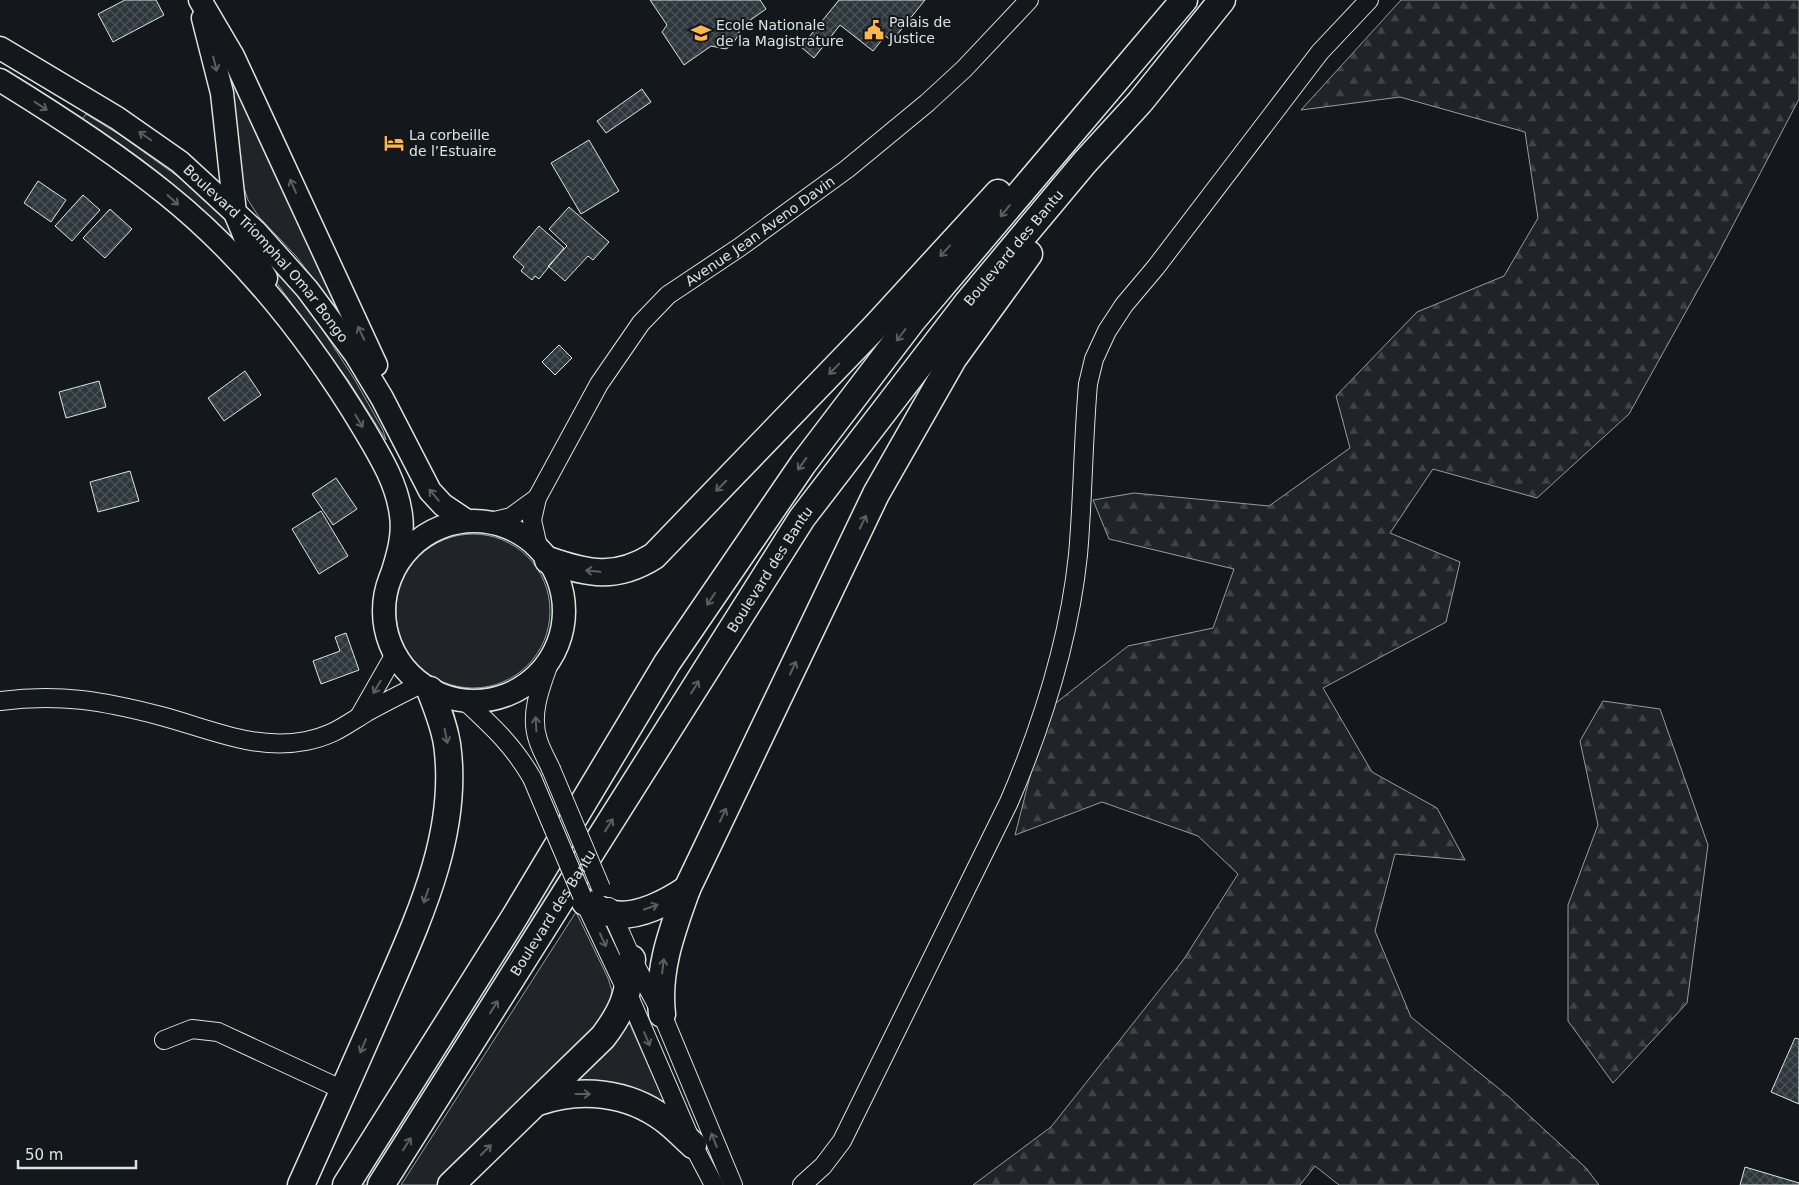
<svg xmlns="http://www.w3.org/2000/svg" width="1799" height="1185" font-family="'DejaVu Sans',sans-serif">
	<defs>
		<pattern id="forest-firs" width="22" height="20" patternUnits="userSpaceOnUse" patternTransform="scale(1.25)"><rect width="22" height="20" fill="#202428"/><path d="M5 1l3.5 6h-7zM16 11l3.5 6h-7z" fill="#404447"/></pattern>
		<pattern id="building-cross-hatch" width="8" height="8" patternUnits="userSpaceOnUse" patternTransform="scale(1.25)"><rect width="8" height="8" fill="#2c363c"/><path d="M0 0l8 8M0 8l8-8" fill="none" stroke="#4a5358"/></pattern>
	</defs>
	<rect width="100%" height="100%" fill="#14181c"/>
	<path fill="#202428" stroke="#939e99" d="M222,58L341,309L337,310L296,256L259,217L248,200L243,185L234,102Z
		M86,114L120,135L187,183L226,218L237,245C192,197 139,154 82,119Z
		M269,261L306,305L326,335L355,380L383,430L386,440L348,380L268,271Z
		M396 611a77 77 0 1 1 154 0a77 77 0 1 1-154 0Z
		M562,858L568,873L370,1185H355Z
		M576,912L608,978L612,991L607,1016L437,1185H401Z
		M627,1018L669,1112L562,1088Z"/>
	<path fill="url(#forest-firs)" stroke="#939e99" d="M1401,0H1799V99L1718,254L1629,414L1537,498L1433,469L1390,533L1460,562L1446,622L1323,688L1372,772L1437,808L1465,860L1395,854L1375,931L1411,1017L1508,1096L1586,1168L1599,1185H1339L1315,1166L1300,1185H973L1051,1127L1184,959L1238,874L1198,836L1102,802L1015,835L1047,710L1128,646L1213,628L1234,569L1109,539L1093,500L1134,493L1269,506L1350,448L1336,396L1417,312L1504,276L1538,218L1525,132L1400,97L1301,110Z
		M1603,701L1660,709L1708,845L1687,1003L1613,1083L1568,1021V905L1598,825L1580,741Z"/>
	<path fill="url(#building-cross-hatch)" stroke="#d8e6dc" d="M125,0H156L164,15L113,42L98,14Z
		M650,0H760L766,9L739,28V34L732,45L726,49L711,46L684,65L662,32L667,25Z
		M839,0H925L892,41L885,36L873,51L840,25L814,58L801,47Z
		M642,89L651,102L606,133L597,121Z
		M589,140L619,191L581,214L551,163Z
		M38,181L66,200L51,222L24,203Z
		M83,195L100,210L72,241L55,226Z
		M569,207L609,242L593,260L588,256L565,281L548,266L567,246L549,229Z
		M110,209L132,229L105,258L83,238Z
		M539,226L564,248L539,279L535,276L532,280L521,271L524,267L513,257Z
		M559,345L572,358L555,375L542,362Z
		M245,371L261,395L224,421L208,398Z
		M99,381L106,407L66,418L59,392Z
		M130,471L139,501L98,512L90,482Z
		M336,478L357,509L333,525L312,494Z
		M321,511L348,556L319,574L292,529Z
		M346,633L359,670L321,684L313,661L340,651L335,637Z
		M1795,1038L1799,1039V1104L1771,1092Z
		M1745,1167L1799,1183V1185H1740Z"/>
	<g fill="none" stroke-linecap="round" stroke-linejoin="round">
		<defs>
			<g id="minor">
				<path d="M490,522L511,517L537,498"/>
				<path id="s1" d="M538,547L532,520L537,498L599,384L641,323L668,295L740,247L847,169L927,103L964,69L1029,0"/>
				<path d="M464,700C492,726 513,745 532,778"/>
				<path d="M0,701C59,693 104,701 161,716C210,729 255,751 306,741C334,735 344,726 367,712C385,702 403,693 421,684"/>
				<path d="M359,717L395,654"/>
				<path d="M551,769C547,760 541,750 538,740C528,711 544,679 553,652"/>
				<path d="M584,901L628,994L693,1145L714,1185"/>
				<path d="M609,907L632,959L662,1014L733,1185"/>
				<path d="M164,1040L192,1029L218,1032L343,1090"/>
				<path d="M802,1185L823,1166L842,1141L1009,802C1043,723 1069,641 1078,555C1083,498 1083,441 1088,384L1094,359L1107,331L1124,305L1156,267L1320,52L1369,0"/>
			</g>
			<g id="major">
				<path d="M200,0L233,56L376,365"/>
				<path d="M203,18L222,93L235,213L253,256L266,278"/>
				<path id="s2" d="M0,48L117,118L180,162L256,232L307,289L356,355L382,398L430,491L443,505L467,521"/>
				<path d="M0,80C57,115 113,151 165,193C245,257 311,341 364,429C380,456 397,483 401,515C404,535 398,555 392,574"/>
				<circle cx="474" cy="611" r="90"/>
			</g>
			<g id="highway">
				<path d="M548,560C588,574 616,580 654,556L875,327L998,193"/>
				<path d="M585,902C594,906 604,913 614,914C638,918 668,902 687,889"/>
				<path d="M662,1014C657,970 672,931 687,889L876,494L953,359L1029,254"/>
				<path d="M538,1102C580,1087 628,1092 664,1119C674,1126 683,1136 693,1145"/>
				<path d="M301,1185C328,1125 355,1065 381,1005C416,924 460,835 447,744C444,725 437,708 430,690"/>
				<path d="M346,1185L514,918L667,663L803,464L912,321L1184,0"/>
				<path id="s3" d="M381,1185L802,518L968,302L1085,162L1140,102L1222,0"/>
				<path d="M451,1185L603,1037C625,1008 628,994 632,959"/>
			</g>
		</defs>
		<use href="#minor" stroke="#d8e6dc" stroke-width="20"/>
		<use href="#major" stroke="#d8e6dc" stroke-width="25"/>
		<use href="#highway" stroke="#d8e6dc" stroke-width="29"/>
		<use href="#minor" stroke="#14181c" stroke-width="18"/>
		<use href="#major" stroke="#14181c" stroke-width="22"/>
		<use href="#highway" stroke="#14181c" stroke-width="26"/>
		<defs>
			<path id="minor-bridge" d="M551,769L601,888
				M532,778L582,896"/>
		</defs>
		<use href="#minor-bridge" stroke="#d8e6dc" stroke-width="20" stroke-linecap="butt"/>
		<use href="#minor-bridge" stroke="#14181c" stroke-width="18"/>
	</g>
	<defs><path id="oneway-shaft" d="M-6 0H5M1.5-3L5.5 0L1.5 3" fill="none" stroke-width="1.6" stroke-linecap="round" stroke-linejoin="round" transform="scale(1.25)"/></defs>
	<g stroke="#59605f">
		<use href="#oneway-shaft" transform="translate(215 64) rotate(76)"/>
		<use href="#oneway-shaft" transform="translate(41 106) rotate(33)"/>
		<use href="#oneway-shaft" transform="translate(145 136) rotate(-145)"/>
		<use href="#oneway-shaft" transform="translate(293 186) rotate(-114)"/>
		<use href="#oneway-shaft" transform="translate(173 200) rotate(42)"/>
		<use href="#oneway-shaft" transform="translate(1005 211) rotate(130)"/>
		<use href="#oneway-shaft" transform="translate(945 251) rotate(132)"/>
		<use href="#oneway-shaft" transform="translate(361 333) rotate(-115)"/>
		<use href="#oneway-shaft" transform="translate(901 335) rotate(127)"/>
		<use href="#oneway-shaft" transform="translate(834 369) rotate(134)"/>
		<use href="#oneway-shaft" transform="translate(359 421) rotate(59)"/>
		<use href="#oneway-shaft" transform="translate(802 464) rotate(126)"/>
		<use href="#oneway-shaft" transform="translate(721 486) rotate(135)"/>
		<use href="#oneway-shaft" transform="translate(434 495) rotate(-130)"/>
		<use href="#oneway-shaft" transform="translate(863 522) rotate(-64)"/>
		<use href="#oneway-shaft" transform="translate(593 571) rotate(-175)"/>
		<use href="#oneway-shaft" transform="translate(711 599) rotate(124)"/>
		<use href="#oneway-shaft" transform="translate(793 668) rotate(-65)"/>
		<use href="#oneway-shaft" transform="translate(377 687) rotate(121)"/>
		<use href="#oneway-shaft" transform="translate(695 687) rotate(-58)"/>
		<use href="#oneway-shaft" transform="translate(536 724) rotate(-93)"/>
		<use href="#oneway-shaft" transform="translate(446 736) rotate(79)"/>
		<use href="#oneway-shaft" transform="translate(723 815) rotate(-65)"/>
		<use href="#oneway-shaft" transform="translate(609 825) rotate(-58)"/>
		<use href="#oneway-shaft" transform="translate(426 896) rotate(109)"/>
		<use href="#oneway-shaft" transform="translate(651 907) rotate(-19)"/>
		<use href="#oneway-shaft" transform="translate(603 940) rotate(65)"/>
		<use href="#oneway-shaft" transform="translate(663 966) rotate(-83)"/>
		<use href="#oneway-shaft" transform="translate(494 1007) rotate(-58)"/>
		<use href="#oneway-shaft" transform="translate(647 1039) rotate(67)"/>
		<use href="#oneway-shaft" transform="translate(363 1046) rotate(113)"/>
		<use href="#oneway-shaft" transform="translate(583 1094)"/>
		<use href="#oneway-shaft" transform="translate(714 1140) rotate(-112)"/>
		<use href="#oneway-shaft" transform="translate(407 1144) rotate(-57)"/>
		<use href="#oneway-shaft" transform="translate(486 1150) rotate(-45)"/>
	</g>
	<defs>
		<symbol id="civic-bare" viewBox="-9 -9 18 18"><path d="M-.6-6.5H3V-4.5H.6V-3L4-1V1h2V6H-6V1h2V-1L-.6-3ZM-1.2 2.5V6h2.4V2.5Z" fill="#ffb74d" stroke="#14181c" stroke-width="2.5" paint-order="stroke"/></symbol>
		<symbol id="university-bare" viewBox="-9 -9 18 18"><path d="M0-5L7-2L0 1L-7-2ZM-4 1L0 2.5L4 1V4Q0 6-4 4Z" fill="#ffb74d" stroke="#14181c" stroke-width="2.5" paint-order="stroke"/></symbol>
		<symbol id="hotel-bare" viewBox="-9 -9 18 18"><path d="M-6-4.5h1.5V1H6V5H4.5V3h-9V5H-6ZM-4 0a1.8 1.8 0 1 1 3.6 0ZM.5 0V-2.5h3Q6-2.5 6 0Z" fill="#ffb74d" stroke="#14181c" stroke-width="2.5" paint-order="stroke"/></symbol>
	</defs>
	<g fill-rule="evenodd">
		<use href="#civic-bare" x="860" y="16" width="28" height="28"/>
		<use href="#university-bare" x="687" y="19" width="28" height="28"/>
		<use href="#hotel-bare" x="380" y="129" width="28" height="28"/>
	</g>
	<g text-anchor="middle" stroke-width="4" stroke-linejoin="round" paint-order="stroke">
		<g font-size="14" fill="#d8e6dc" stroke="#14181c" text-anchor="start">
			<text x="889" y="27">Palais de<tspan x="889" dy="16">Justice</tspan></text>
			<text x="716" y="30">Ecole Nationale<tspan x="716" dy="16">de la Magistrature</tspan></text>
			<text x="409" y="140">La corbeille<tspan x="409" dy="16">de l’Estuaire</tspan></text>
		</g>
		<g font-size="14" fill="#d8e6dc" stroke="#14181c">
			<text dy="5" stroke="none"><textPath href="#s1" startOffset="405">Avenue Jean Aveno Davin</textPath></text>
			<text dy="5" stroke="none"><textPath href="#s3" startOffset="1132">Boulevard des Bantu</textPath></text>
			<text dy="5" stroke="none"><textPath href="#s2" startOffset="339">Boulevard Triomphal Omar Bongo</textPath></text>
			<text dy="5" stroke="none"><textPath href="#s3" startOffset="728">Boulevard des Bantu</textPath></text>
			<text dy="5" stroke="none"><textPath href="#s3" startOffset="322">Boulevard des Bantu</textPath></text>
		</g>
	</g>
	<path d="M18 1160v8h118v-8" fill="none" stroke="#d8e6dc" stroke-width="2.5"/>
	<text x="25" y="1160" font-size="15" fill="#d8e6dc" stroke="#14181c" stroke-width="4" paint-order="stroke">50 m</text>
</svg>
